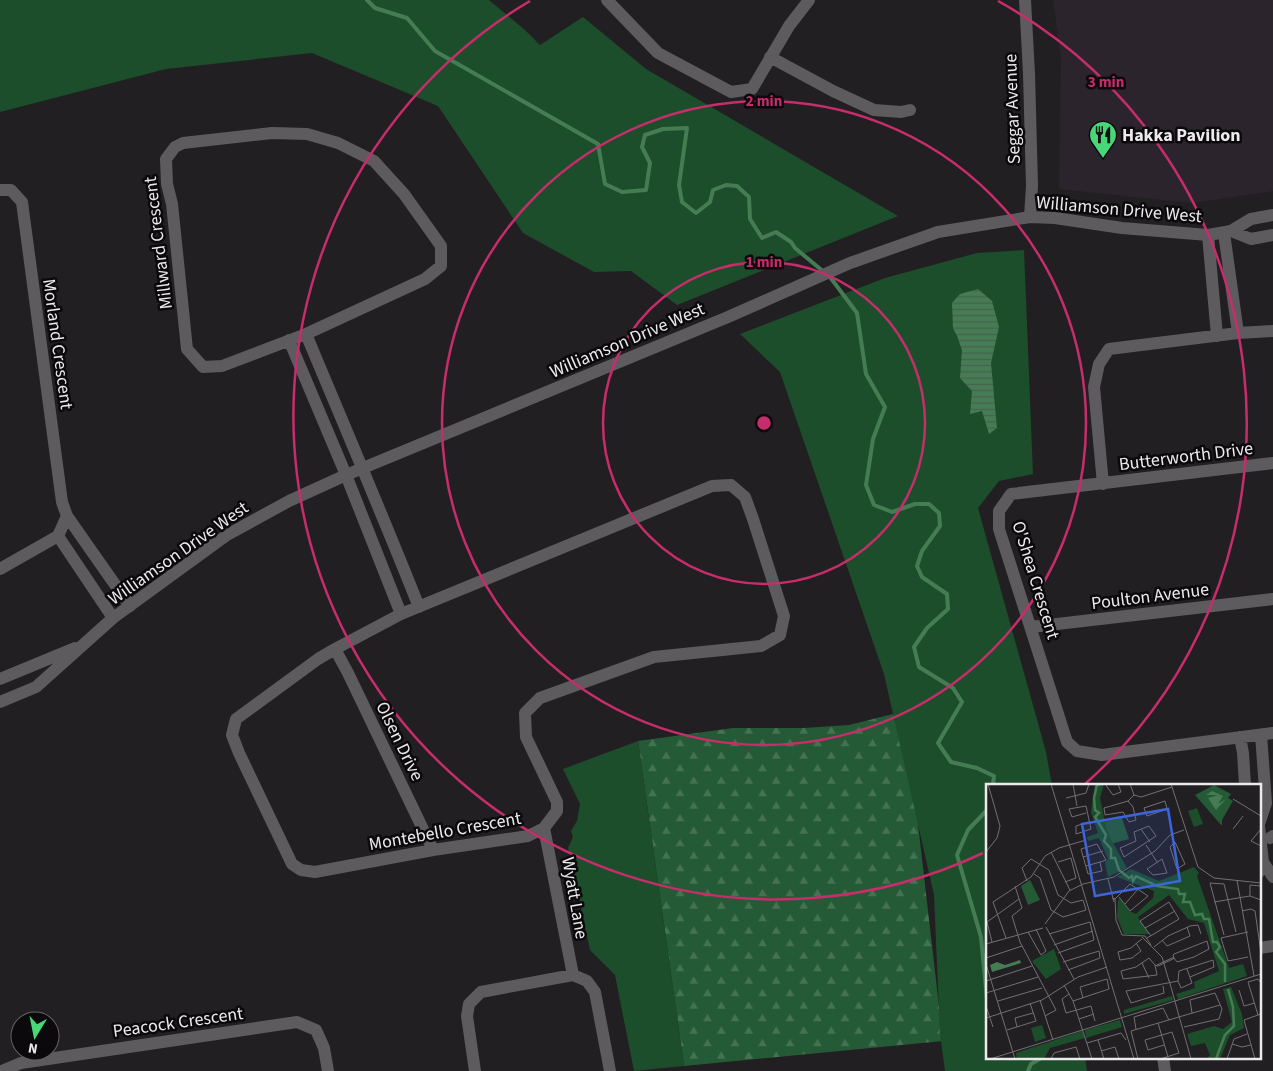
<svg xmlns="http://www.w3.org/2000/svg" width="1273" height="1071" font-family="'Source Sans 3',sans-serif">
	<defs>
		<pattern id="forest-firs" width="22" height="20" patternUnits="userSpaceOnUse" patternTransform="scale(1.25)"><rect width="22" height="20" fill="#245a35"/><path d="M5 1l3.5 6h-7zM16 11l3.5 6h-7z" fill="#447252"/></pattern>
		<pattern id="water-rules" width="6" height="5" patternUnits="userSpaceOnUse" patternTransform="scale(1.25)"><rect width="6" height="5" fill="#467c54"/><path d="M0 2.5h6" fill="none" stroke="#46614e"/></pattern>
	</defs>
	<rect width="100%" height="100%" fill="#221f22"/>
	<path fill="#2c242c" d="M1053,0H1273V191L1192,203L1059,189L1061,57Z"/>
	<path fill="url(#forest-firs)" d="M905,711L943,1041L684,1066L638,741L733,728H804L849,725Z"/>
	<path fill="#1c4e2c" d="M0,0H489L525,30L540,45L583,17L646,69L898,216L677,305L631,271L594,272L523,233L438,106L312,53L166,69L0,112Z
		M1024,250L1033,474L999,481L978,508L1046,752L1052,785H987V1057H1085L1087,1071H945L940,1034L934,895L884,674L780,372L740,334L885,278L977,253Z
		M638,741L684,1066L634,1071L615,975L590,950L568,848L573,837L571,831L577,821L580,804L563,769Z"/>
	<path fill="url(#water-rules)" d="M978,289L992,301L999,327L991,363L997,428L989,434L982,411L970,414L972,391L960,378L962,350L957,336L953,328L952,303L960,294Z"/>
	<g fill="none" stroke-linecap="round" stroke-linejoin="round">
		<path stroke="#467c54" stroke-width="4" d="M367,0L375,8L407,18L435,51L598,144L605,184L622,192L646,190L650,163L642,147L645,135L663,129L687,128L679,185L682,202L696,213L710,202L713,190L726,185L737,186L749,197L750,219L762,238L776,232L791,242L795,248L830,277L857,313L866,374L885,407L873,439L866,485L874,505L892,512L915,504H929L939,513L940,526L922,551L917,566L922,577L947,594L948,609L927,628L914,647L919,667L953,688L962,702L938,743L951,762L977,768L994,776L993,785
			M987,810L968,830L957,855L981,937L987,999
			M1028,1071L1031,1064L1043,1057"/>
		<path stroke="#5d5b5d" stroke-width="12" d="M607,0L658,53L731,92L752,89L789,26L809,0
			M1025,0L1029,73L1032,186L1030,217
			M770,57L833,91L874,110L901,112L910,110
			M272,133L307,134L338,143L374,161L404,194L441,246V266L425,279L306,334L222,366L203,367L187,349L172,204L167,184L166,159L175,147L183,143Z
			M0,190H11L22,202L62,502L67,516L58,536L0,569
			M1224,233L1238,333
			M1208,235L1217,336
			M306,334C344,425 383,516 419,607
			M289,340L346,475L401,614
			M1273,463L1011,494L999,511V529L1067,742L1077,751L1102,755L1273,733
			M1103,484L1094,387L1099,364L1109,349L1238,333L1273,331
			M731,485L745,497L753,519L784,616L780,635L761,646L654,657L540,698L525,713L526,737L557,802V811L544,828L528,836L433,850L315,872L301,870L292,864L239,753L232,735L236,719L318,659L335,649L401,614L712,486Z
			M67,516L130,606
			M58,536L113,618
			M1031,627L1273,599
			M335,649L348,673L433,850
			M1240,737L1243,753L1245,785
			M1259,824L1266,803L1261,735
			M1259,826L1263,862L1259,872
			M544,828L573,975
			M1270,838L1273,836
			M1263,862L1273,877
			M1259,948L1273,946
			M1163,1057L1165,1071
			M2,1071L21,1063L297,1022L316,1030L324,1048L328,1071
			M475,1071L467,1016L469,1004L481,992L573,975L587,981L595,992L610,1071"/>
		<path stroke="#5d5b5d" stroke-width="12" d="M1231,231L1251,239L1273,235
			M0,679L75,648
			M0,702L36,687L113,618L227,535L289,501L346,475L728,317L850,263L938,232L1030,217L1055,218L1122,228L1208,235L1231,231L1251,219L1273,215"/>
	</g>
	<g fill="none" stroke="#c62d6a" stroke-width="2.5">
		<circle cx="764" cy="423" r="161"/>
		<circle cx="764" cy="423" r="322"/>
		<path d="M983 853A483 483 0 0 1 530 1M998 1A483 483 0 0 1 1084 785"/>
	</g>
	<defs>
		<symbol id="restaurant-pin" viewBox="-11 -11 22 30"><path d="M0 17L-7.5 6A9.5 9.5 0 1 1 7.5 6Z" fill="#47d779" stroke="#0b090b"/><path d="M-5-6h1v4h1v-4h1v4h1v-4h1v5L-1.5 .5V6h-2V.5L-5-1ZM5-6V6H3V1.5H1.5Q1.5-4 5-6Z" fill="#111"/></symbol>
	</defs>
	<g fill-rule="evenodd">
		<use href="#restaurant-pin" x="1087" y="119" width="32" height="43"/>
	</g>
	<g text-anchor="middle" stroke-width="5" stroke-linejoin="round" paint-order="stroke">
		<g font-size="18" fill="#eceaec" stroke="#0b090b">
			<text transform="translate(1012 109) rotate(-92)" y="6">Seggar Avenue</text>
			<text transform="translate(1119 209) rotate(5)" y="6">Williamson Drive West</text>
			<text transform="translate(158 243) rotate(-97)" y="6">Millward Crescent</text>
			<text transform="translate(627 340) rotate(-23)" y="6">Williamson Drive West</text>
			<text transform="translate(58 344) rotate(82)" y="6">Morland Crescent</text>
			<text transform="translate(1186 456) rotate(-7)" y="6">Butterworth Drive</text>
			<text transform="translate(178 553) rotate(-35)" y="6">Williamson Drive West</text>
			<text transform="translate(1036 580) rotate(73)" y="6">O'Shea Crescent</text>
			<text transform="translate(1150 596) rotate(-7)" y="6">Poulton Avenue</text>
			<text transform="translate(400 741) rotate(64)" y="6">Olsen Drive</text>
			<text transform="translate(445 831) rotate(-10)" y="6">Montebello Crescent</text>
			<text transform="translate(575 898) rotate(80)" y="6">Wyatt Lane</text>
			<text transform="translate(178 1022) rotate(-8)" y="6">Peacock Crescent</text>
		</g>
		<g font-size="18" font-weight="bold" fill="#eceaec" stroke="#0b090b" text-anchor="start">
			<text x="1122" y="141">Hakka Pavilion</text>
		</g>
	</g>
	<g transform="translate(986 784)">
		<rect width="275" height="275" fill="#221f22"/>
		<path d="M228,1L245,10L242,14L247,17L236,36V42L209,11ZM136,34L143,55L125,60L118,38ZM44,96L54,116L42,121L35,102Z" fill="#245a35"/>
		<path d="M109,0H118L114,14L121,48L141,84L122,93L119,78L122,75L113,54L102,57L101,53L112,49L105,28ZM211,24L217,40L208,43L202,27ZM208,83L213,89L211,92L243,184L257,180L261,192L192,215L190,210L209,204L208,198L233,187L218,139L202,135L183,111L152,133L163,150H138L131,133L132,116L134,115L143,127L150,130L167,114L168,107L131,93L145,85L173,97ZM68,165L75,185L60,195L46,177ZM245,203L256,230L258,244L244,251L234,275H221L224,271L219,259L205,262L201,250L228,242L237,245L246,238L237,205ZM186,212L187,216L138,230V226ZM134,236L136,243L100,254L99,246ZM56,241L60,254L49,258L45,244ZM96,247L99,254L64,264L58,275H31L30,269Z" fill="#1c4e2c"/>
		<path d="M226,7L237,12L232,20L240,15L230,26L222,14L232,11H220ZM34,176L35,179L6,188L4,181L11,178L19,181Z" fill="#467c54"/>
		<path fill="none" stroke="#467c54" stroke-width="2.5" d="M115,0L111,1L108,14L109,26L113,29L109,33L120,51L118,57L125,65V74H129L133,86L143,94L146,92L147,97L150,92L171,102L192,105L193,110H199L197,118H204L209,131L216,130L218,135H223L227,158H231L234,163L230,168L239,180V198M230,275L239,251L248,242L247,223L242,205"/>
		<path fill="none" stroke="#737073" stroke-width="1" d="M65,0L148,275M87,0L91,22M119,0L127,11L135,8L132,0M144,0L148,11L155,13L186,3M185,0L212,83L228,94L275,99M80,14L100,9L103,0M247,15L275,32M142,17L147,23L150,36L143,38L137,28L119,31L118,24L142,17L148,11M179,17L181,25L161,32L158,24ZM100,29L86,33L83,25L100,22L105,45L90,50V42L103,38M163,42L170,52L138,73L134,64L150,57L148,48ZM155,45L164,58M247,45L257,32M275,45L265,57L275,62M189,58L199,80L191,85L184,63ZM160,61L171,78M0,68L11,54L14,42L2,0M65,68L84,106M97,73L117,67M176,75L181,89L167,91L161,85ZM72,78L85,74L90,94L79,98M100,82L114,78L120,76L111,60L95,65L102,90L116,87L114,78M122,95L128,118M251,96L268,192M41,97L36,84L45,75L63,86L72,111L85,119L97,116L100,126L77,133L65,126L54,94L48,90M97,100L128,93L169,67L184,51L198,46M29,102L36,124L26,132L34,158L70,226L59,232M264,112V101L275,102M126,114L129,115L130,136L136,151L159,152L165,161M129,115L144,100L162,112L144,127L133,113M228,118L264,112L275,116M139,120L153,104M256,127L265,125L269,127L275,169M59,140L83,107L97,100M60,143L88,195M159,144L189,127M42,148L55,171L60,167L50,145M262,148L235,154L242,177L262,173M63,150L104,138L108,156L72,169M238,151L224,99L238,100L250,148M156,153L176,173L183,197M20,154L7,118L45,93L59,72L73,64L100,56M161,154L193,135L183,118L154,137L165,152M176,156L181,162L204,152L201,143M6,158L1,138L33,115M150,159L155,167L146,174L134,176L132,168L145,164L152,158L156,155M0,160L57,144M68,161L107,147M168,163L182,152L204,142L212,141L215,150M0,174L36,162M163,174L169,181L171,191L137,195L135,187L150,183ZM77,178L113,167L114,174L82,186M156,179L163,194M0,180L29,275M169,181L172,182L187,175L188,174L187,171L188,170L221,157L223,165L208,173L191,178L188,174H186L171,181M183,196L205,275M0,197L46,182M192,197L193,187L227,176L228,183L204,193M192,197L195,204L206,199L201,185M78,201L87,217L106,275M177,202L178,209L145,219L140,207L192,197M253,206L258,222L269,219M0,209L52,193M83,210L76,215L80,229L105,222L109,237M54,216L67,256M12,217L56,204M87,217L123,205L121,195L94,203L97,214M0,222L7,243M206,229L204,216L229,209L236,225L233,235M272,231L262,198L272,195L275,199M0,234L56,216L92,193L121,183M93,235L108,230M172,239L182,273M31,243L29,234L47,229M198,243L233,235M150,245L148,233L177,224L183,236M21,246L50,237L44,219M112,256L118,275M101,259L135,249L140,256M246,260L256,263L265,261M115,267L129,263L133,275M4,275L275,190M65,275L68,269L90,263L94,275M152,275L145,247L234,221M174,275L193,269L186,248L159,256L162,266L178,261M241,275L248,255L261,250M269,275L258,236L275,230"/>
		<path fill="#3c65db" fill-opacity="0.15" stroke="#3c65db" stroke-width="2.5" d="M182,25L194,97L109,112L96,40Z"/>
		<rect width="275" height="275" fill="none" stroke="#eceaec" stroke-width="2.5"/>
	</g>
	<circle cx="764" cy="423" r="8" fill="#c62d6a" stroke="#0b090b" stroke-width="2.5"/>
	<g font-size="15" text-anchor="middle" font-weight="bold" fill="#c62d6a" stroke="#0b090b" stroke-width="5" stroke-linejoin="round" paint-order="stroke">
		<text x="1106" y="87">3 min</text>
		<text x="764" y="106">2 min</text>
		<text x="764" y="267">1 min</text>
	</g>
	<g transform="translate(35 1036) rotate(190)"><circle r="24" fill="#0b090b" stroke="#656365"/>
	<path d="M0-4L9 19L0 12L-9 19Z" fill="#47d779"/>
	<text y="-8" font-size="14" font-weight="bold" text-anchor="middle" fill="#eceaec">N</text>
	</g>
</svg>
